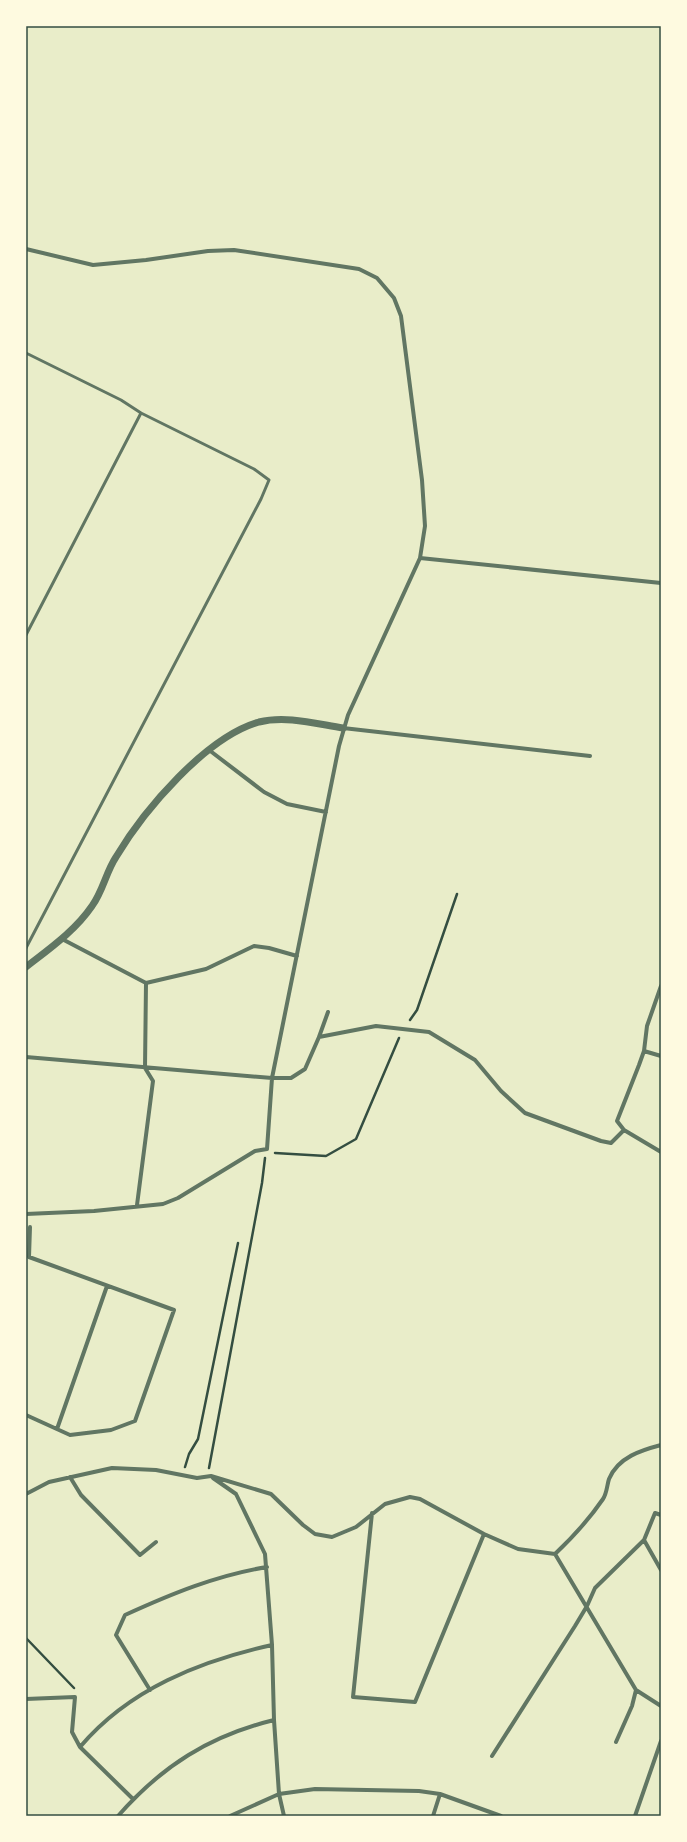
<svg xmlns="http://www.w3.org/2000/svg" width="687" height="1842" font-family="Roboto,sans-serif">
	<rect width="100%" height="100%" fill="#e9edc9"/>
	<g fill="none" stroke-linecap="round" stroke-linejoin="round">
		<path stroke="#344e41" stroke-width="2.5" d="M410,1020L417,1010L457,894
			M275,1153L326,1156L356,1139L399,1038
			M185,1467L189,1454L198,1439L238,1243
			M209,1468L262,1183L265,1158
			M26,1638L74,1688"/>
		<path stroke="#617663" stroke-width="3" d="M26,353L121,400L141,413L26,635
			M26,948L261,499L269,480L254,469L141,413"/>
		<path stroke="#617663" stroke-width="4" d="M26,249L93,265L146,260L208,251L234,250L359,269L377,278L394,298L401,316L422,480L425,526L420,558L348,715L339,746L272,1078L267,1149L255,1151L178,1198L163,1204L94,1211L26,1214
			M420,558L661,583
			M343,728L590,756
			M209,750L264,792L287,804L326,812
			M62,939L146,983L145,1068L153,1081L137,1205
			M146,983L206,969L254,946L269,948L297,956
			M661,986L647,1026L644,1051L639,1065L617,1121L624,1130L661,1152
			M319,1037L328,1012
			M644,1051L661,1056
			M26,1057L272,1078H291L305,1069L319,1037L376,1026L429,1032L475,1060L501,1091L525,1113L601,1141L611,1143L624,1130
			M26,1415L70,1435L111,1430L135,1421L174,1310L29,1257L30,1227
			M57,1429L107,1286
			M70,1477L81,1495L140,1555L156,1542
			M213,1478L236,1494L265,1554L272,1645L274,1720L279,1794L284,1816
			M26,1494L49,1482L112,1468L156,1470L197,1478L211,1476L271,1494L303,1525L315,1534L332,1537L356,1527L385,1504L410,1497L420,1499L484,1534L518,1549L555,1554C574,1536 588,1521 603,1499C607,1493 607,1485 609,1479C618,1457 642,1450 661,1445
			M372,1513L353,1697L415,1702L484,1534
			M644,1540L661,1570
			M555,1554L636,1690L661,1706
			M150,1690L116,1635L125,1615C171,1594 217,1575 267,1567
			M26,1699L75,1697L72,1732L80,1747
			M616,1742L632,1706L636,1690
			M492,1756L575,1626L587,1606L595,1588L644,1540L655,1513L661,1515
			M133,1799L80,1747C129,1689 200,1661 272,1645
			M118,1816C162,1766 209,1736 274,1720
			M230,1816L279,1794L315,1789L419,1791L440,1794L501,1816
			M433,1816L440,1794
			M635,1816L661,1741"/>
		<path stroke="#617663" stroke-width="7" d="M26,967C49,949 75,931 92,906C103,891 106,872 116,857C144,810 206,737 259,722C286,715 317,724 343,728"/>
	</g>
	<rect width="687" height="1842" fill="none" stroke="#fefae0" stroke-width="54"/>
	<rect x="27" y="27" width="633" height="1788" fill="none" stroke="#344e41" stroke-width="1.5"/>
</svg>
